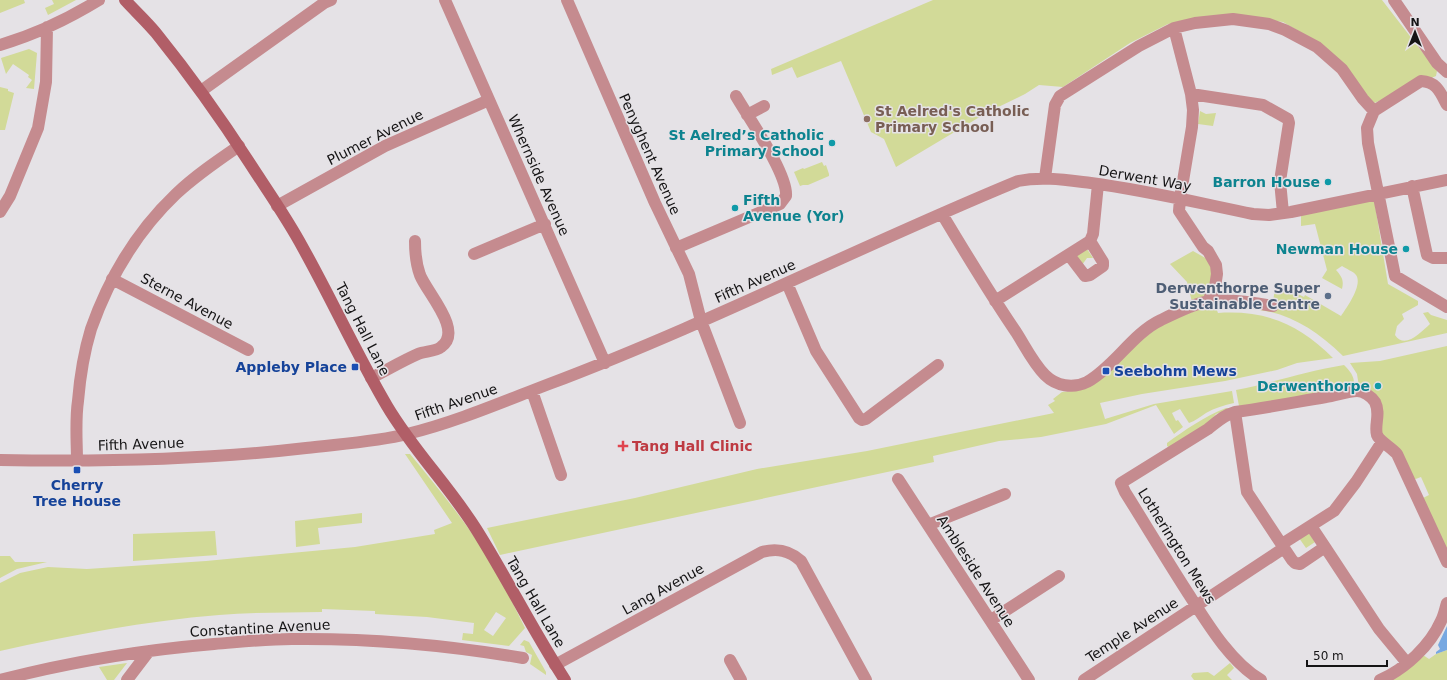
<svg xmlns="http://www.w3.org/2000/svg" width="1447" height="680" font-family="'DejaVu Sans',sans-serif">
	<rect width="100%" height="100%" fill="#e5e2e6"/>
	<path fill="#d2da98" fill-rule="evenodd" d="M0,0H24L25,3L0,13Z
		M52,0H76L48,15L45,8L54,4Z
		M933,0H1382L1437,71L1436,76L1372,104L1319,43L1283,22L1249,17L1209,16L1168,24L1130,43L1063,87L1039,85L1025,94L988,112L896,167L884,139L871,132L841,61L797,78L792,67L772,75L771,69Z
		M29,49L37,53L34,89L26,88L32,80L28,77L29,75L13,64L6,74L1,58Z
		M0,87L8,89V91L14,93L5,130H0Z
		M1200,111L1206,114L1216,113L1213,126L1198,124Z
		M822,162L824,166L826,165L829,174V176L808,185H803L800,186L794,172L803,168L804,169Z
		M1374,199L1388,284L1418,301V305L1402,314L1404,319L1397,326L1395,335C1405,350 1421,332 1430,324L1423,313L1428,312L1431,315L1447,320V333L1343,356C1307,321 1272,304 1220,309L1219,304L1276,309L1279,303L1273,301L1276,283L1304,297L1305,295L1341,316C1347,307 1363,285 1356,275C1353,271 1346,269 1342,266L1336,270C1342,277 1344,280 1342,289L1322,278L1327,270L1315,224L1301,226V215Z
		M1087,249L1093,258H1087L1082,265L1076,256Z
		M1193,251L1209,260L1214,273L1207,293L1201,298L1192,302L1187,282L1170,264Z
		M1215,305L1218,313C1266,310 1299,324 1333,358L1297,363L1277,370L1225,381L1142,394L1100,403L1105,419L1154,404L1232,391L1234,403C1224,405 1215,408 1206,413C1200,417 1195,421 1189,423L1180,409L1172,413L1176,421L1178,420L1183,427L1174,434L1156,405L1106,424L1041,437L999,441L933,456L934,462L500,555L487,528L635,498L757,469L867,451L1054,413L1048,405L1055,401L1053,399L1062,392L1073,391L1155,327L1189,313Z
		M1447,346V550L1421,499L1429,495L1421,477L1413,480L1388,440L1382,434V412L1359,387L1357,374L1350,363L1380,361Z
		M1344,365C1351,372 1355,377 1354,387L1333,394L1239,406L1236,390C1272,383 1307,371 1344,365Z
		M1226,408L1231,409L1216,414L1204,428L1170,448L1167,446V443C1185,430 1205,416 1226,408Z
		M405,454H410C441,492 473,530 497,573C507,591 516,610 525,628L509,646L462,640L463,633L473,634L474,623L427,617L375,614V611L322,609V612C287,613 253,612 219,615C145,621 72,635 0,651V583L20,573L48,567L87,569L206,561L355,547L435,534L434,530L452,523ZM496,612L506,618L493,636L484,630Z
		M362,513V523L318,528L320,544L296,547L295,521Z
		M215,531L217,555L133,561V534Z
		M1309,533L1315,542L1306,548L1299,538Z
		M0,556H10L15,562H47L17,569L0,578Z
		M524,640L529,642L546,672V675L530,664L532,655L526,652L524,646L520,645Z
		M1447,650V680H1391L1423,655L1429,659L1436,654Z
		M127,663L114,680H107L99,667Z
		M1230,663L1234,668L1227,675L1232,680H1194L1191,676L1193,673L1208,672L1214,676Z"/>
	<path fill="#77a8e1" d="M1447,626V650L1436,654V652L1440,649L1438,645Z"/>
	<g fill="none" stroke-linecap="round" stroke-linejoin="round">
		<path stroke="#c58b8f" stroke-width="12" d="M445,0L605,363
			M567,0L655,203L689,274L701,321L740,423
			M1394,0L1437,63L1447,72
			M1174,28L1191,94L1193,110L1192,127L1180,199L1179,211L1203,247L1208,251L1216,265L1217,274L1215,287L1208,301
			M0,45C34,35 68,19 99,0
			M201,91L324,3L331,0
			M1191,94L1263,105L1288,119L1289,123L1280,181L1283,213
			M1447,105C1440,92 1437,82 1421,81L1374,111L1367,128L1368,143L1395,276L1447,307
			M747,115L764,106
			M1045,178L1055,105L1060,96L1139,46L1174,28L1195,23L1233,19L1269,24L1285,30L1317,47L1342,69L1363,99L1374,111
			M1412,186L1427,255L1433,258H1447
			M277,206L385,146L489,100
			M0,212L10,196L38,128L46,82L47,27
			M942,214C966,254 990,294 1016,332C1025,346 1033,363 1045,375C1056,386 1073,389 1087,382C1114,367 1133,333 1161,320C1173,314 1197,303 1209,301C1231,299 1252,302 1273,306
			M1090,241L1093,234L1098,184
			M676,248L780,204L786,196C788,174 748,117 736,96
			M474,254L545,224
			M1069,255L1085,276L1090,275L1103,266V262L1090,241
			M112,279L248,350
			M787,283L816,351L859,418L862,420L866,419L938,365
			M995,301L1090,241
			M371,378C387,370 402,361 418,354C425,351 435,352 441,347C464,331 427,293 420,275C416,264 415,252 415,241
			M532,391L561,475
			M1235,412L1247,492L1292,560L1295,563L1300,564L1325,547L1379,629L1407,663
			M0,460C102,462 204,460 306,448C338,444 376,442 407,434C456,422 502,402 549,384C708,324 860,246 1018,181C1042,176 1066,180 1091,183C1145,190 1199,203 1253,214L1269,215L1291,212L1447,180
			M77,462C77,442 75,421 78,401C80,377 84,352 91,329C109,278 137,231 176,194C195,176 217,161 239,146
			M898,479L1029,680
			M928,525L1005,494
			M1311,526L1325,547
			M1282,544L1334,511L1356,482L1382,442
			M991,620L1059,576
			M730,660L741,680
			M555,665L762,552C777,548 789,550 801,561L866,680
			M0,680C70,662 142,650 214,644C240,642 266,639 292,639C370,638 447,645 523,658
			M127,680L149,651
			M1084,680L1284,548
			M1261,680C1229,661 1206,621 1186,590C1165,557 1145,524 1125,492L1121,483L1208,429C1217,422 1224,415 1235,412C1266,408 1296,402 1326,397C1335,396 1348,391 1357,391C1363,391 1371,396 1375,402C1381,414 1374,425 1377,435C1379,441 1392,448 1397,454L1447,562
			M1380,680C1405,669 1430,646 1441,621C1444,615 1445,609 1447,603"/>
		<path stroke="#b15e67" stroke-width="12" d="M125,0C135,11 146,21 156,33C189,74 220,117 249,162C267,190 287,218 303,248C332,300 357,355 387,406C413,450 449,486 476,529C507,578 533,631 565,680"/>
	</g>
	<circle fill="#8d6e63" stroke="#e5e2e6" stroke-width="1.5" cx="867" cy="119" r="4"/>
	<g fill="#0f9aa8" stroke="#e5e2e6" stroke-width="1.5">
		<circle cx="832" cy="143" r="4"/>
		<circle cx="1328" cy="182" r="4"/>
		<circle cx="735" cy="208" r="4"/>
		<circle cx="1406" cy="249" r="4"/>
		<circle cx="1378" cy="386" r="4"/>
	</g>
	<circle fill="#5c6f8a" stroke="#e5e2e6" stroke-width="1.5" cx="1328" cy="296" r="4"/>
	<g fill="#1a4fb4" stroke="#e5e2e6" stroke-width="1.5">
		<rect x="351" y="363" width="8" height="8" rx="2"/>
		<rect x="1102" y="367" width="8" height="8" rx="2"/>
		<rect x="73" y="466" width="8" height="8" rx="2"/>
	</g>
	<path fill="#e0444e" stroke="#e5e2e6" stroke-width="1.5" d="M621 440h4v4h4v4h-4v4h-4v-4h-4v-4h4z"/>
	<g text-anchor="middle" stroke-width="3" stroke-linejoin="round" paint-order="stroke">
		<g font-size="14" font-weight="bold" fill="#785e54" stroke="#e5e2e6" text-anchor="start">
			<text x="875" y="116">St Aelred's Catholic<tspan x="875" dy="16">Primary School</tspan></text>
		</g>
		<g font-size="14" font-weight="bold" fill="#0d838f" stroke="#e5e2e6" text-anchor="end">
			<text x="824" y="140">St Aelred’s Catholic<tspan x="824" dy="16">Primary School</tspan></text>
			<text x="1320" y="187">Barron House</text>
			<text x="743" y="205" text-anchor="start">Fifth<tspan x="743" dy="16">Avenue (Yor)</tspan></text>
			<text x="1398" y="254">Newman House</text>
			<text x="1370" y="391">Derwenthorpe</text>
		</g>
		<g font-size="14" fill="#151415" stroke="#e5e2e6">
			<text transform="translate(375 137) rotate(-27)" y="5">Plumer Avenue</text>
			<text transform="translate(650 154) rotate(66)" y="5">Penyghent Avenue</text>
			<text transform="translate(539 175) rotate(66)" y="5">Whernside Avenue</text>
			<text transform="translate(1145 178) rotate(10)" y="5">Derwent Way</text>
			<text transform="translate(755 281) rotate(-24)" y="5">Fifth Avenue</text>
			<text transform="translate(187 301) rotate(28)" y="5">Sterne Avenue</text>
			<text transform="translate(363 329) rotate(63)" y="5">Tang Hall Lane</text>
			<text transform="translate(456 402) rotate(-19)" y="5">Fifth Avenue</text>
			<text transform="translate(141 444) rotate(-2)" y="5">Fifth Avenue</text>
			<text transform="translate(1177 546) rotate(58)" y="5">Lotherington Mews</text>
			<text transform="translate(976 571) rotate(57)" y="5">Ambleside Avenue</text>
			<text transform="translate(663 589) rotate(-29)" y="5">Lang Avenue</text>
			<text transform="translate(536 602) rotate(60)" y="5">Tang Hall Lane</text>
			<text transform="translate(260 628) rotate(-3)" y="5">Constantine Avenue</text>
			<text transform="translate(1132 630) rotate(-33)" y="5">Temple Avenue</text>
		</g>
		<g font-size="14" font-weight="bold" fill="#4e5e75" stroke="#e5e2e6" text-anchor="end">
			<text x="1320" y="293">Derwenthorpe Super<tspan x="1320" dy="16">Sustainable Centre</tspan></text>
		</g>
		<g font-size="14" font-weight="bold" fill="#164399" stroke="#e5e2e6" text-anchor="end">
			<text x="347" y="372">Appleby Place</text>
			<text x="1114" y="376" text-anchor="start">Seebohm Mews</text>
			<text x="77" y="490" text-anchor="middle">Cherry<tspan x="77" dy="16">Tree House</tspan></text>
		</g>
		<g font-size="14" font-weight="bold" fill="#be3a42" stroke="#e5e2e6" text-anchor="start">
			<text x="632" y="451">Tang Hall Clinic</text>
		</g>
	</g>
	<g transform="translate(1415 32)" stroke="#e5e2e6" stroke-width="3" paint-order="stroke">
	<path d="M0-3L7 15L0 10L-7 15Z" fill="#151415"/>
	<text y="-6" font-size="11" font-weight="bold" text-anchor="middle" fill="#151415">N</text>
	</g>
	<path d="M1307 660v6h80v-6" fill="none" stroke="#151415" stroke-width="2"/>
	<text x="1313" y="660" font-size="12" fill="#151415" stroke="#e5e2e6" stroke-width="3" paint-order="stroke">50 m</text>
</svg>
